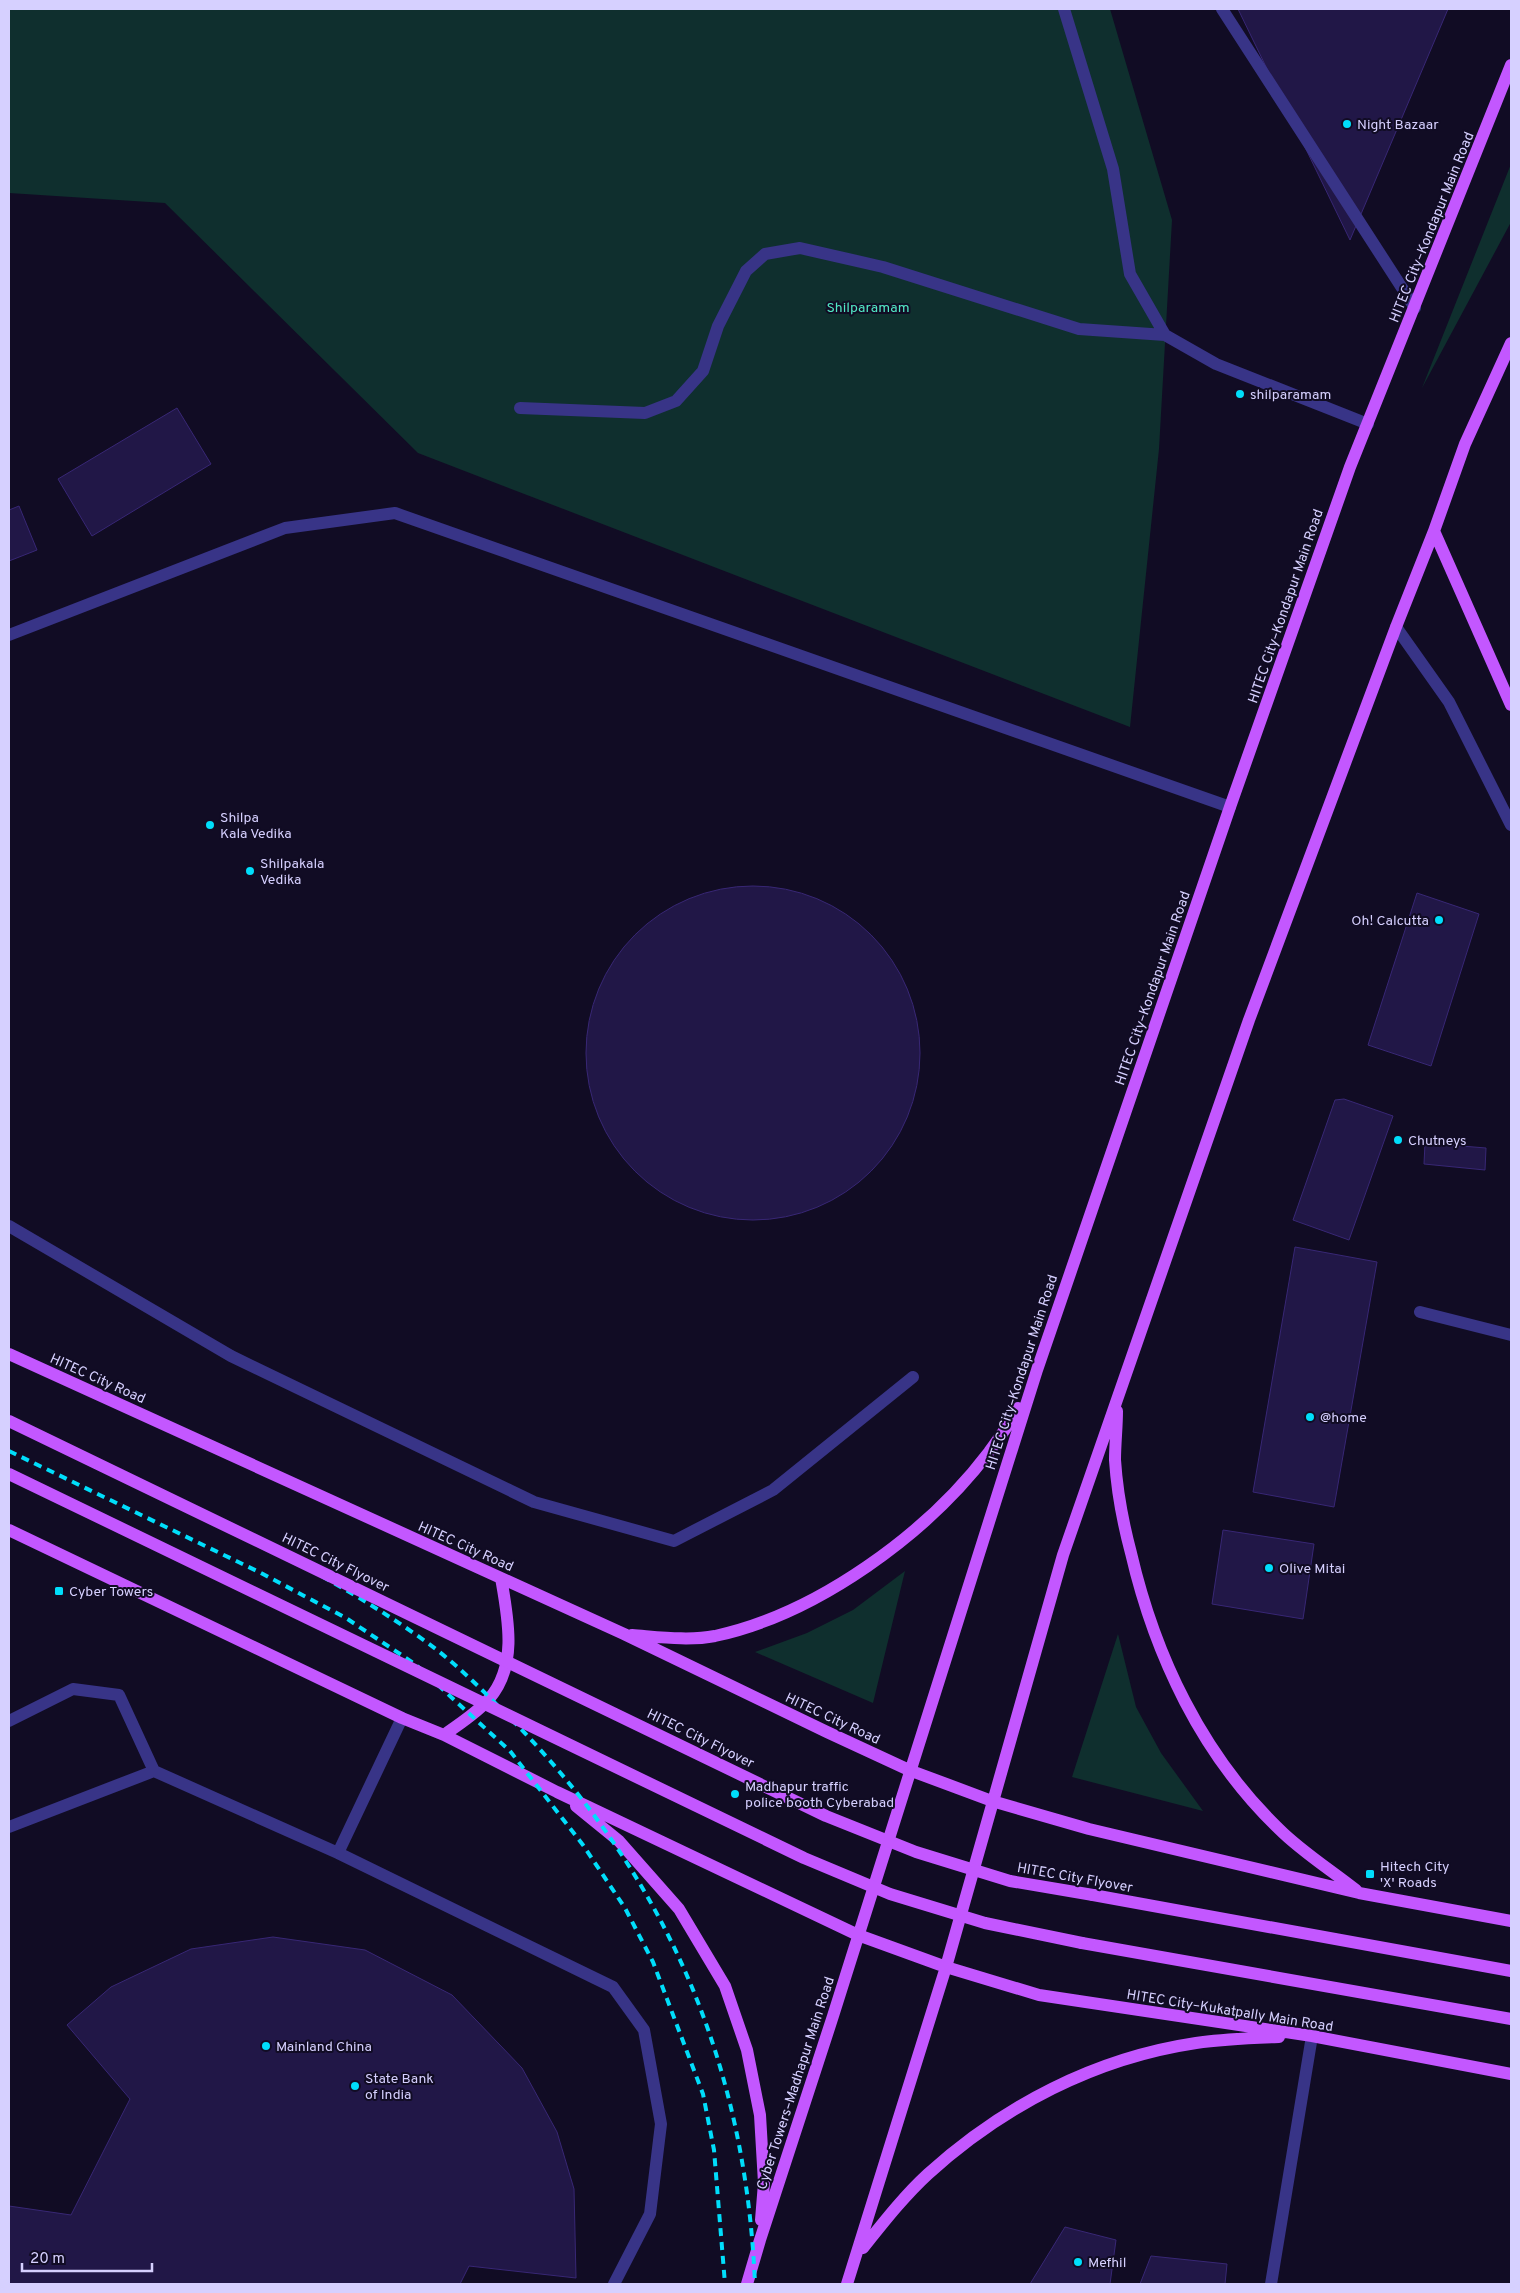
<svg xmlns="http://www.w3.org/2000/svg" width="1520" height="2293" font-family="Overpass,sans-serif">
	<rect width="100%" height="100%" fill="#110c24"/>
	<path fill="#0f2f2e" d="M9,9H1110L1172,220L1159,449L1130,727L418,453L165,203L9,193Z
		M1511,164V222L1422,388Z
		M905,1571L873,1703L755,1652L807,1633L853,1610Z
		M1118,1634L1136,1707L1161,1753L1203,1811L1072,1777Z"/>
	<path fill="#211747" stroke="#382775" d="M1238,9H1448L1350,240Z
		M177,408L211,464L92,536L58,479Z
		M19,506L37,550L9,561V510Z
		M586 1053a167 167 0 1 1 334 0a167 167 0 1 1-334 0Z
		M1417,893L1479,914L1431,1066L1368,1045Z
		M1344,1099L1393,1116L1349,1240L1293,1220L1335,1100Z
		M1425,1143L1486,1148L1485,1170L1424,1164Z
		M1295,1247L1377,1262L1334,1507L1253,1492Z
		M1223,1530L1314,1544L1303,1619L1212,1604Z
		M273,1937L365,1950L452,1995L522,2068L557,2132L574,2189L576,2278L469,2266L460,2284H9V2206L71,2215L130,2099L67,2025L111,1987L191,1949Z
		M1065,2227L1116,2240L1110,2284H1030Z
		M1151,2256L1227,2264L1225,2284H1140Z"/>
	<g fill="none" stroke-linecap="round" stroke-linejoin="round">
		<path stroke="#383487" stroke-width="12" d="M1064,9L1113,169L1130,274L1165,335
			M1222,9L1415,308
			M520,408L645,413L676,401L703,371L718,326L746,271L765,254L800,248L883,267L1079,329L1165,335L1216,364L1368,424
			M1396,627L1449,702L1511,825
			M9,635L285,528L395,513L1230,807
			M9,1226L231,1356L534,1502L674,1541L773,1490L913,1377
			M1420,1312L1511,1335
			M9,1721L73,1689L119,1695L154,1771L338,1853L613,1987L644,2030L661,2124L650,2214L614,2284
			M9,1827L154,1771
			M338,1853L402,1718
			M1271,2284L1312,2036"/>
		<path stroke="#c357ff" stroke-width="12" d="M1434,531L1511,705
			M9,1354L624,1634L827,1732L909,1770L992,1801L1089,1829L1359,1893L1511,1921
			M1117,1411C1117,1427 1115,1444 1115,1460C1117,1491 1123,1523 1131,1553C1155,1656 1202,1755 1279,1829C1302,1852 1331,1870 1356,1890
			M9,1530L402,1718L444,1735L557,1792L858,1935L946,1967L1039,1995L1312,2036L1511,2074
			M632,1635C659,1637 689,1641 715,1636C817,1614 927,1534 989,1452C999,1438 1010,1424 1018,1408
			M444,1735C459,1724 477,1713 489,1699C518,1666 508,1618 501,1578
			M576,1806L619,1841L679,1909L725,1986L747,2050L760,2115L764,2183L761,2220
			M1093,1895L1511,1971
			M1082,1943L1511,2019
			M863,2248C883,2223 904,2196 928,2174C1003,2106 1095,2058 1196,2043C1223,2039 1251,2038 1279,2037
			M747,2284L760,2240L833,2016L1037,1370L1230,807L1350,467L1511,65
			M847,2284L946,1967L1063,1555L1249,1020L1396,627L1434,531L1465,444L1511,343"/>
		<path stroke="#00defb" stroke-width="4" stroke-dasharray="8 6" stroke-linecap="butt" d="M9,1421C61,1443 112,1471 163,1496C253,1539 344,1583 425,1641C460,1666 490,1698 520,1728C670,1884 746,2068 755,2284
			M9,1451L259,1572L346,1618L415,1664L510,1751L583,1845L625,1908L653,1962L703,2094L714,2150L725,2284"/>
		<path stroke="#c357ff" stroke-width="12" d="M9,1421L826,1816L916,1852L1010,1881L1093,1895
			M9,1474L804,1858L890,1894L985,1923L1082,1943"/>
	</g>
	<g fill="#00defb" stroke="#110c24" stroke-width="2">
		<circle cx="1347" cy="124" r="5"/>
		<circle cx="1240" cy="394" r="5"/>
		<circle cx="210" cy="825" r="5"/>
		<circle cx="250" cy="871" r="5"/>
		<circle cx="1439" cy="920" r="5"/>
		<circle cx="1398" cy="1140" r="5"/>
		<circle cx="1310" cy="1417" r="5"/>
		<circle cx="1269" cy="1568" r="5"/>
		<rect x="54" y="1586" width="10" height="10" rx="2.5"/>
		<circle cx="735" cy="1794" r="5"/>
		<rect x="1365" y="1869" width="10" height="10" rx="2.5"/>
		<circle cx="266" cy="2046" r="5"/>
		<circle cx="355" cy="2086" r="5"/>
		<circle cx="1078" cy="2262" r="5"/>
	</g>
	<g text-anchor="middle" stroke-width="4" stroke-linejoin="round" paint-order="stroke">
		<g font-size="14" fill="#d6d0ff" stroke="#110c24" text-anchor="start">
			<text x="1357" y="129">Night Bazaar</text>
			<text x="1250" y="399">shilparamam</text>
			<text x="220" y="822">Shilpa<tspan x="220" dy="16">Kala Vedika</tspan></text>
			<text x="260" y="868">Shilpakala<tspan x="260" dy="16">Vedika</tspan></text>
			<text x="1429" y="925" text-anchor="end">Oh! Calcutta</text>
			<text x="1408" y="1145">Chutneys</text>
			<text x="1320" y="1422">@home</text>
			<text x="1279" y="1573">Olive Mitai</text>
			<text x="69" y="1596">Cyber Towers</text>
			<text x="745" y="1791">Madhapur traffic<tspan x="745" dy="16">police booth Cyberabad</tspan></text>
			<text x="1380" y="1871">Hitech City<tspan x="1380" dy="16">'X' Roads</tspan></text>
			<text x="276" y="2051">Mainland China</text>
			<text x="365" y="2083">State Bank<tspan x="365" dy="16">of India</tspan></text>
			<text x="1088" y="2267">Mefhil</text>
		</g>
		<g font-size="14" fill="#d6d0ff" stroke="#110c24">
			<text transform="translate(1431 227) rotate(-68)" y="5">HITEC City–Kondapur Main Road</text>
			<text transform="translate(1285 606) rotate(-71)" y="5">HITEC City–Kondapur Main Road</text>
			<text transform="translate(1152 988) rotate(-71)" y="5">HITEC City–Kondapur Main Road</text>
			<text transform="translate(1021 1372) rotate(-72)" y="5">HITEC City–Kondapur Main Road</text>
			<text transform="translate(98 1378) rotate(24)" y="5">HITEC City Road</text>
			<text transform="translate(466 1546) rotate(24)" y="5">HITEC City Road</text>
			<text transform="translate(336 1562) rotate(26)" y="5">HITEC City Flyover</text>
			<text transform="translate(833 1718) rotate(25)" y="5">HITEC City Road</text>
			<text transform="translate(701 1738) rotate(26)" y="5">HITEC City Flyover</text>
			<text transform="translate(1075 1877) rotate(10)" y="5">HITEC City Flyover</text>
			<text transform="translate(1230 2010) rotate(9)" y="5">HITEC City–Kukatpally Main Road</text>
			<text transform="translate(795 2083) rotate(-72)" y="5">Cyber Towers–Madhapur Main Road</text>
		</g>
		<g font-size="14" fill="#52e8c5" stroke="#110c24">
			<text x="868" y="312">Shilparamam</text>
		</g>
	</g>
	<rect width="1520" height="2293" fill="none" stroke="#d6d0ff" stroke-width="20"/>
	<path d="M22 2263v8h130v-8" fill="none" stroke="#d6d0ff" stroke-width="2.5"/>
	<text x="30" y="2263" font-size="15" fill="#d6d0ff" stroke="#110c24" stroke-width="4" paint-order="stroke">20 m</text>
</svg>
